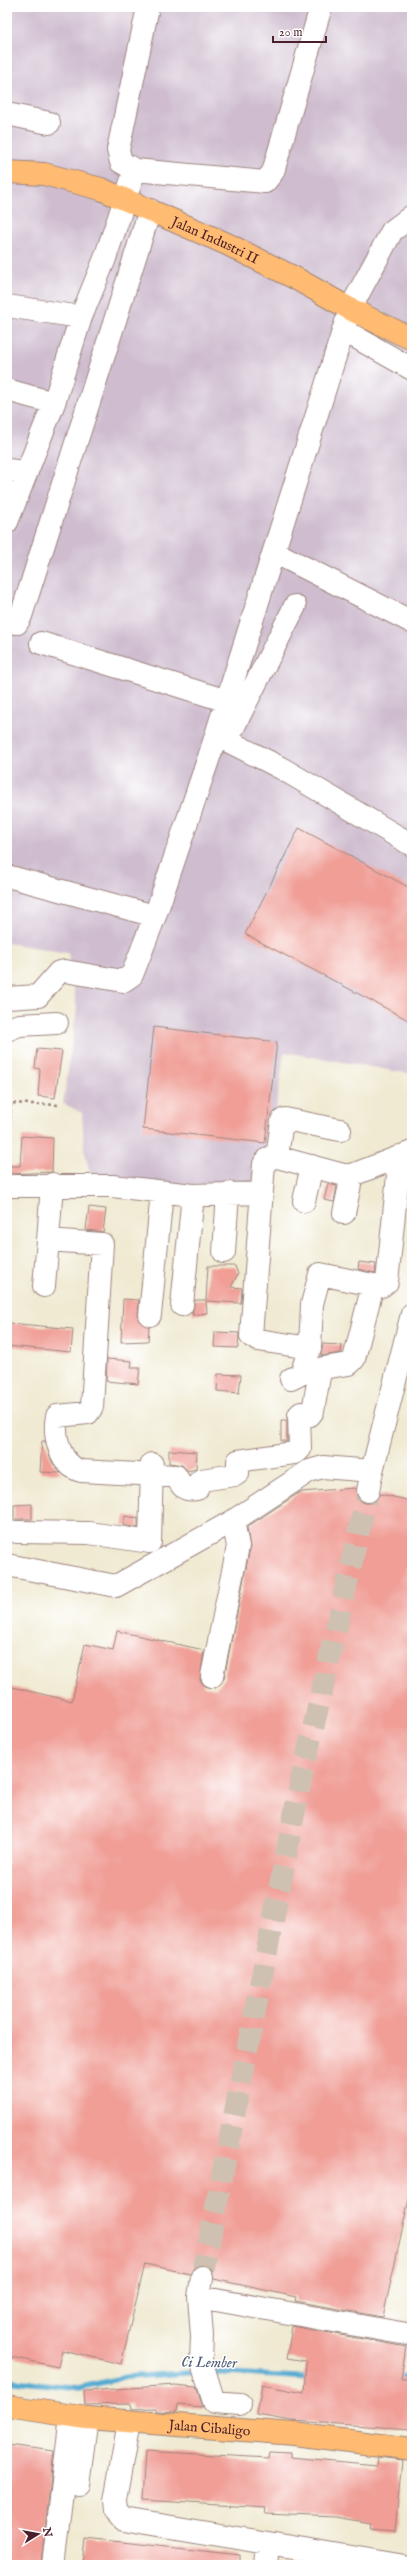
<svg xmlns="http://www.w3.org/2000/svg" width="419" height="2572" font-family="'IM FELL English',serif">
	<rect width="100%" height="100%" fill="#fff"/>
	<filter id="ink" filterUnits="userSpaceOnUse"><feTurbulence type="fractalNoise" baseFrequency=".025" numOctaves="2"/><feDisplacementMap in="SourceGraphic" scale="8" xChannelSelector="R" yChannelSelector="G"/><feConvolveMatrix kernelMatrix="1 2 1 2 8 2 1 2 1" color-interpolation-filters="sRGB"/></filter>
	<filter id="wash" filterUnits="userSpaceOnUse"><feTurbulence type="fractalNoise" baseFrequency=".012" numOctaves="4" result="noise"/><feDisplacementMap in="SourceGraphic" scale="16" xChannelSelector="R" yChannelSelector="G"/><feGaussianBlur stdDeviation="0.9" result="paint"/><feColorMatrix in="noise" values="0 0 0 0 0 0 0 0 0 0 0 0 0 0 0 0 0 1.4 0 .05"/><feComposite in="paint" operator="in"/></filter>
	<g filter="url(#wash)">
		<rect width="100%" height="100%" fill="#f0ead2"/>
		<path fill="#cfbdcf" d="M7,7H412V1074L284,1052L271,1144L259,1188L92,1181L84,1149L82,1113L63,1103L77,1009L68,953L7,943Z"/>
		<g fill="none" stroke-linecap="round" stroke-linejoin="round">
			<path stroke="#56aad2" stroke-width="5.5" d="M211,2372L312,2378
				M394,2378L412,2377
				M7,2380L78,2388L126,2377L200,2372"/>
		</g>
		<g id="blocks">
			<path fill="#f09e96" d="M299,828L412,889V1022L245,934Z
				M154,1027L277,1042L265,1143L143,1129Z
				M37,1049L62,1051L55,1098L38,1096L40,1069L35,1068Z
				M22,1136L53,1138L52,1172L9,1174V1166H20Z
				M328,1184L337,1186L334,1202L324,1200Z
				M89,1207L106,1209L103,1232L86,1230Z
				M359,1262L376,1264L375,1273L358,1269Z
				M208,1266H235L238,1274L231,1287L242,1288L241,1303L206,1301L207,1313L192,1315L195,1300H206Z
				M123,1299L139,1300L138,1320L149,1327L148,1341L121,1342Z
				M9,1323L73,1329L71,1352L7,1346Z
				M215,1332L239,1333L238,1348L214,1347Z
				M323,1344L342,1345L341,1353L321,1356Z
				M107,1359L132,1361L131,1368H140L138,1384L106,1381Z
				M218,1374L241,1375L239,1393L217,1391Z
				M281,1420H287V1441H281Z
				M42,1441H45L52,1462L61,1473L40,1472Z
				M169,1450L197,1452L196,1469L188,1471L182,1465L169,1463Z
				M355,1488L359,1500L365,1503H372L380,1494L412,1501V2185L383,2317L295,2301L296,2297L214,2279L213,2272L204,2265L197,2266L190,2274L145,2264L121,2364L62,2350L58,2367L7,2356V1686L72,1701L85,1644L113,1650L117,1631L204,1650L200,1680L204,1686L216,1688L224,1678L250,1548L247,1527L300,1492Z
				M32,1504V1519H14V1505Z
				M125,1516L138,1518V1528L123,1525Z
				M292,2326L406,2347L401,2380H412V2429L292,2421L257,2415L262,2385L304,2393L306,2361L287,2358Z
				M175,2385L196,2387L203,2407L178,2405L177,2412L156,2411V2408L132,2409L131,2404L85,2405L84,2391Z
				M7,2445L54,2451L41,2565H7Z
				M145,2451L268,2458L269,2452L290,2453V2457L377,2465L378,2457L402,2460L395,2531L370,2529L371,2523L336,2517L265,2514L266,2508L142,2500Z
				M86,2538L240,2555V2565H83Z"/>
		</g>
	</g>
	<g filter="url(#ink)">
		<use href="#blocks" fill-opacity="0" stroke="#9d847e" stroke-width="1"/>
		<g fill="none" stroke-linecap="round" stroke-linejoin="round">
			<path stroke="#cfc1b1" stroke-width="22" stroke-dasharray="22 11" stroke-linecap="butt" d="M202,2277L300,1785L368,1491"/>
			<defs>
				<path id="minor" d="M148,7L118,150L121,162L135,170L265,182L273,172L321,7
					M7,114L49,123
					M7,306L81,317
					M343,330L412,369
					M7,390L54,403
					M7,470L26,472
					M7,522L54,403L81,317L104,261L135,170
					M274,552L412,622
					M7,622L17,623L21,616L150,210
					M41,643L227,701
					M216,735L281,768L412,845
					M227,740L295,606
					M7,876L155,916
					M7,998L38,996L59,972L65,971L123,981L132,975L155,916L210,754L350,309L392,231L412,216
					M7,1030L19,1025L57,1023
					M277,1157L282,1121L285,1119L340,1130
					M52,1184L48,1240L102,1244L92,1407L88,1413L57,1416C53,1436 60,1465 81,1471L176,1476C182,1487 184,1491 197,1489L198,1483L201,1480L235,1475L238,1473V1461L294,1453L300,1449L299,1415L301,1413L310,1415L313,1411L320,1371L323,1368L349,1364L354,1359L373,1285L382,1286L387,1282L400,1156
					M7,1186H112L193,1195L262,1193
					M304,1201L312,1166
					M344,1213L352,1175
					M224,1252L228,1193
					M44,1286L48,1240
					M182,1305L193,1195
					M150,1315L162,1192
					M310,1348L258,1340L251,1336L264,1164L269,1158L277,1157L344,1175H352L412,1152
					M291,1379L301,1374L310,1348L312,1304L320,1274L373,1285
					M368,1491L372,1471
					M17,1532L89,1533L150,1542L152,1464
					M7,1565L116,1586L233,1521L309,1471L323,1467L372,1471L412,1314
					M212,1676L238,1546L233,1521
					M202,2277L199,2297L202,2336L201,2360L214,2402L240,2404
					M199,2297L412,2335
					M129,2422L115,2500L116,2511L123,2519L400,2565
					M78,2484L87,2418
					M53,2565L71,2416
					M266,2565L268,2544"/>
				<g id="major">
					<path id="s1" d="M7,172L44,174L101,189L227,244L295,278L350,309L412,339"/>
					<path id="s2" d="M7,2406L87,2418L294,2434L412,2449"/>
				</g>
			</defs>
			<use href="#minor" stroke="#9d847e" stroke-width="24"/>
			<use href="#major" stroke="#9d847e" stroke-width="24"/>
			<path stroke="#9d847e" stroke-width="2.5" stroke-dasharray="3 3" stroke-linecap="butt" d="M7,1103L60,1105
				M8,1167L11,1103"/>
			<use href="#minor" stroke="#fff" stroke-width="22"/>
			<use href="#major" stroke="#ffbb71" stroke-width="22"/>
		</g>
	</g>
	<g text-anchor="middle" stroke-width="3" stroke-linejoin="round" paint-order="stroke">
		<g font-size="14" fill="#4a1f2b" stroke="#fff">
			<text dy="5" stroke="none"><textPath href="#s1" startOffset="221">Jalan Industri II</textPath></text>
			<text dy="5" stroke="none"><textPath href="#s2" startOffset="204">Jalan Cibaligo</textPath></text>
		</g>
		<g font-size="15" font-style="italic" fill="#4f5e76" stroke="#fff">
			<text transform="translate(209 2362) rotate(1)" y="5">Ci Lember</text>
		</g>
	</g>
	<rect width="419" height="2572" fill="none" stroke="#fff" stroke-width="24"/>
	<g transform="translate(38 2534) rotate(79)" stroke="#ffffff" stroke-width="3" paint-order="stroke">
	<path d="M0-3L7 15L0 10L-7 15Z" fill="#4a1f2b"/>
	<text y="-6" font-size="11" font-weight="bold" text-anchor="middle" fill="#4a1f2b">N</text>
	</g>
	<path d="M273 36v6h53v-6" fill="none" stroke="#4a1f2b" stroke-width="2"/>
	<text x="279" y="36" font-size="12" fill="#4a1f2b" stroke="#ffffff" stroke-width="3" paint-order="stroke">20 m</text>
</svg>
